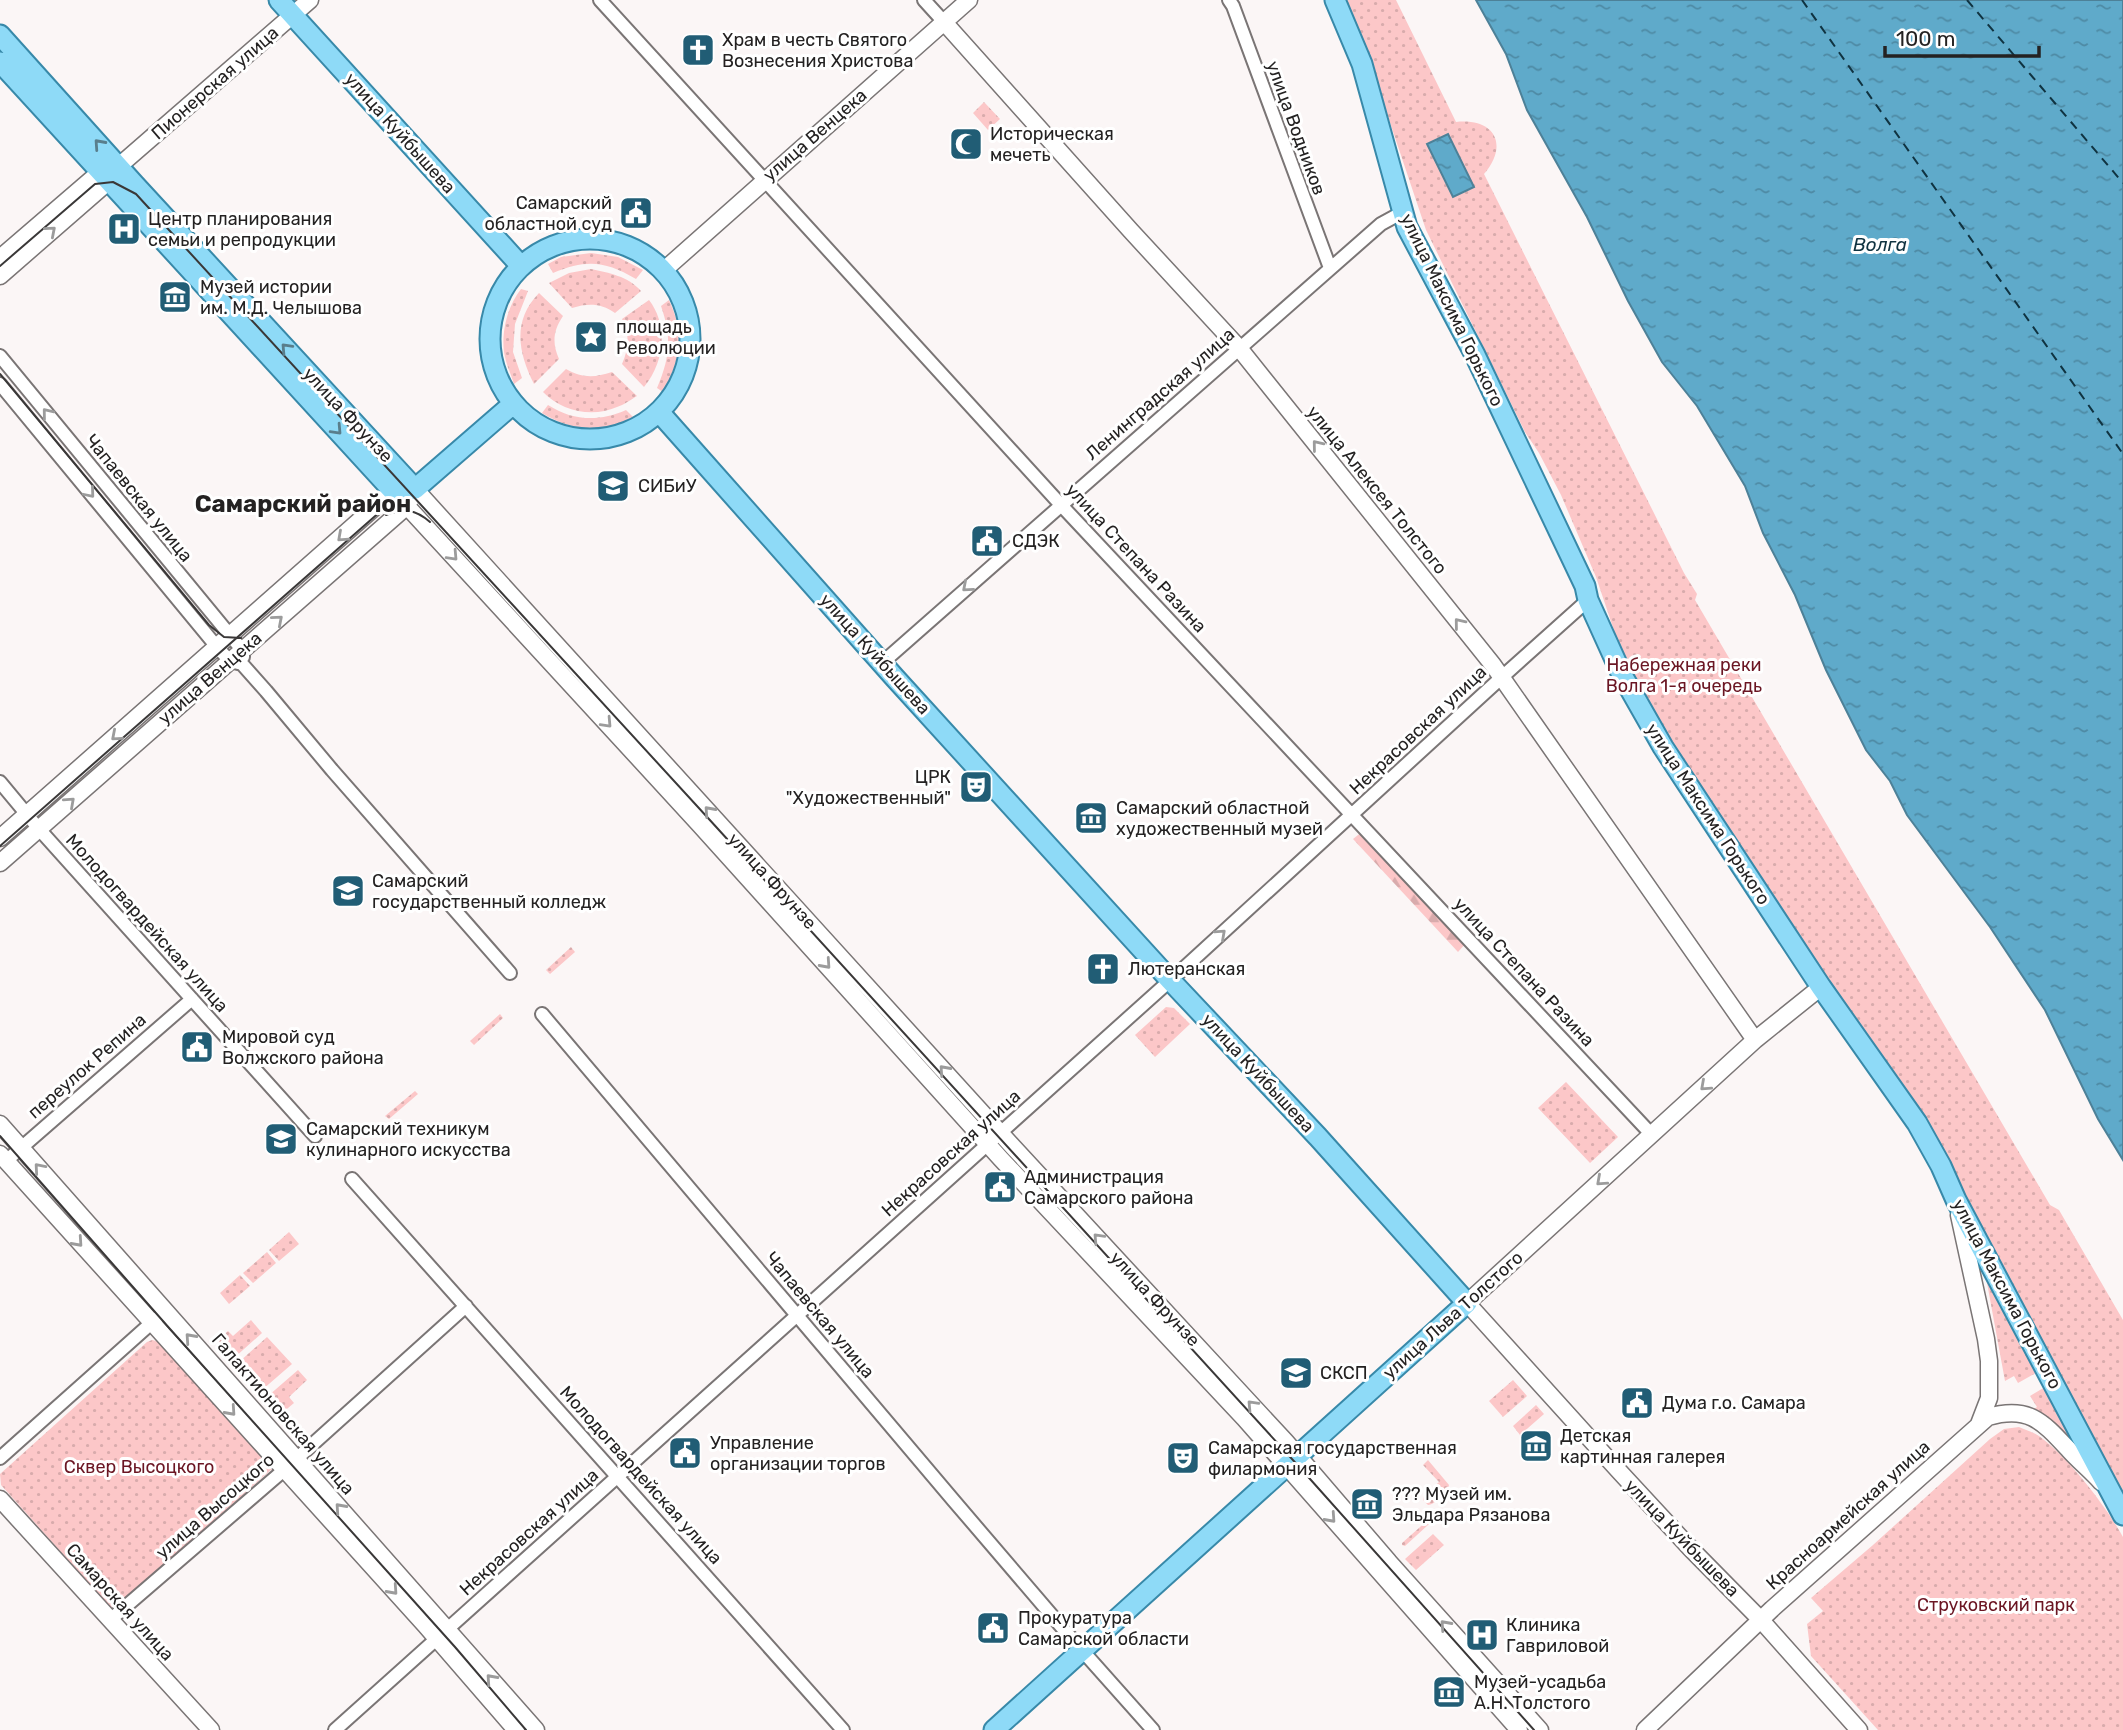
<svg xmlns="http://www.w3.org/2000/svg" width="2123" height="1730" font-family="Rubik,sans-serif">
	<defs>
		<pattern id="grass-dots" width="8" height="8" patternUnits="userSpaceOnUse" patternTransform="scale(1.75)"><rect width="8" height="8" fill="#fcc7c8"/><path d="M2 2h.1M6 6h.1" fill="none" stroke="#d8abac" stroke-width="1.8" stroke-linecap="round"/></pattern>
		<pattern id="forest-firs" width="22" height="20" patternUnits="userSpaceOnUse" patternTransform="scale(1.75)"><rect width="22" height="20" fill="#fcc7c8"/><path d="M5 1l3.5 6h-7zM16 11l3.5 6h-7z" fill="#d8abac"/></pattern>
		<pattern id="water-ripples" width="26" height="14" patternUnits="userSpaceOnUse" patternTransform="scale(1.75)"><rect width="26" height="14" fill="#5faaca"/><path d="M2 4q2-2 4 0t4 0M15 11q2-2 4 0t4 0" fill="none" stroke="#4e8aa4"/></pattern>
	</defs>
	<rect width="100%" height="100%" fill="#fbf6f6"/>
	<path fill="url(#grass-dots)" d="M1342,0H1396L1456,122C1495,118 1509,145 1484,174L1684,573L1697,594L1695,600L2050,1205L2059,1210L2123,1320V1494L2003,1267L1936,1147L1661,729L1627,669L1596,577L1561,495L1539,453L1525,432L1426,230L1367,54Z
		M984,102L1000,119L988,130L973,113Z
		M591,253L618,257L643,270L636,279C605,261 587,259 553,273L548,264L561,257Z
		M591,269C609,273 628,276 641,291L615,313C601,303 588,303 572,308L549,283L569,273Z
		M521,289L528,291L515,324L513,352L522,378L514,384C511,375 507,366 505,357C500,336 507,306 521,289Z
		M539,293L563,316C553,331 552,343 559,359L534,384C518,352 512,321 539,293Z
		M649,300C669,326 664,363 644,387L622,364C629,348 630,335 622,319Z
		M669,300C685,334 681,360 663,392L657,388C670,357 672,338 661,306Z
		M566,369C582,378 594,378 612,372L637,396C630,400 624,405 617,407C592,418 561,411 543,392Z
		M548,405C573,421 599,422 626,410L634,418C601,433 574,432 542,413Z
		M571,947L575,952L550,974L546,970Z
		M1166,1007L1174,1008L1190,1024L1155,1057L1135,1035Z
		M500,1014L503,1018L474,1045L470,1041Z
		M1566,1082L1618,1137L1590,1163L1538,1108Z
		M415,1091L418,1094L389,1119L385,1116Z
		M289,1232L299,1244L279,1261L269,1250Z
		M267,1252L276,1263L253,1283L243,1273Z
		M1985,1272L2036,1373L2018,1383L2014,1376L2005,1381Z
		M240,1275L250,1286L229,1304L220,1293Z
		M251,1320L262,1333L234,1358L218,1340L228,1331L233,1336Z
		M267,1337L292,1364L262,1390L238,1363Z
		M152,1340L164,1343L272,1469L113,1610L1,1485L0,1474L147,1342Z
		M298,1370L307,1380L289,1397L294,1403L282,1413L268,1396Z
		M1513,1380L1527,1396L1503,1417L1489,1401Z
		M2045,1387L2085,1460L2034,1409L2037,1407L2030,1396Z
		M1536,1405L1544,1414L1520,1435L1513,1426Z
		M2019,1427C2025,1430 2033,1432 2039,1436C2068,1457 2106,1506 2123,1537V1730H1878L1811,1656L1807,1624L1823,1611L1811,1598L1873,1545L1990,1439L2004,1429Z
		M1428,1460L1449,1485C1447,1493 1436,1504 1428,1505L1423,1500L1424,1496L1439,1482L1423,1465Z
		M1437,1512L1440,1514L1405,1546L1402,1545V1543Z
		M1433,1534L1444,1545L1416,1570L1405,1559Z"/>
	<path fill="url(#forest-firs)" d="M1363,831L1466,943L1458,952L1353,839Z"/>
	<path fill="url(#water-ripples)" stroke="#4d8198" stroke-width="2" d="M1476,0H2123V1160L2098,1119L2045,1010L1990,927L1907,815L1890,781L1866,750L1826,670L1795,595L1763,533L1745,486L1697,406L1662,362L1628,301L1587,217L1527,110L1506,54Z
		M1448,134L1474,187L1453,197L1427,144Z"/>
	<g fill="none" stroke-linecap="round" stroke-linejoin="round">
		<path stroke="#103341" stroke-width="2" stroke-dasharray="9 7" stroke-linecap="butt" d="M1802,0L2123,454
			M1967,0L2123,183"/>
		<defs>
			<path id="street" d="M600,0L1061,505L1652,1135
				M924,0L944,22
				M1229,0L1233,6L1330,268
				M0,356L243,651V657
				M0,384L217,647L230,661L242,664L266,691L332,770L510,973
				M882,663L1381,224L1403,212
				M0,782L39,829L315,1136
				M542,1014L954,1501L1072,1639L1153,1730
				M6,1161L192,999
				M352,1179L843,1730
				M0,1458L157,1318
				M110,1620L284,1470L466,1306
				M335,1730L1184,968L1502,677L1588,600"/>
			<path id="secondary" d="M944,22L1131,231L1239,348L1493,665L1755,1040
				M119,166L310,0
				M0,258L100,172
				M663,271L969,0
				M0,276L109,181
				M0,838L393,491L700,825L1001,1159L1244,1418L1519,1730
				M0,863L407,506L415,489L1014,1148L1286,1442L1389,1562L1540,1730
				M1821,987L1755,1040L1467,1303L1618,1470L1691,1549L1760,1619L1859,1730
				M0,1124L536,1730
				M0,1154L425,1625L516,1730
				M1959,1215L1986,1339L1989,1361V1398L1979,1424
				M0,1499L211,1730
				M1645,1730L1772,1609L1988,1417C2029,1405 2043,1422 2069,1450C2079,1461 2091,1471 2101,1482"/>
			<path id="primary" d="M279,0L521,266
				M1335,0L1362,64L1407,227L1475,355L1585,586L1588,600L1622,675L1663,747L1821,987L1917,1123L1941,1166L1956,1200L2123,1515
				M0,35L134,184L415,489
				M0,62L393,491L415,489L513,404
				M490 339a100 100 0 1 1 200 0a100 100 0 1 1-200 0Z
				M660,413L895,678L1170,980L1318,1137L1467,1303L994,1730"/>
		</defs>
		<use href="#street" stroke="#7a7575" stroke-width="16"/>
		<use href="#secondary" stroke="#7a7575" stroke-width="19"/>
		<use href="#primary" stroke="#3889a9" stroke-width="23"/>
		<use href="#street" stroke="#fff" stroke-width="12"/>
		<use href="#secondary" stroke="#fff" stroke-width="16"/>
		<use href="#primary" stroke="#8edaf7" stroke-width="19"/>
		<path stroke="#3a3838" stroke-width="2" d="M0,266L95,184L113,182L136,194L708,818L1302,1470L1534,1730
			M0,374L209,625L224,637L241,638
			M386,515C404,508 415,509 430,522
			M0,846L382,510L391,505
			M0,1136L170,1329L455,1647L526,1730"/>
	</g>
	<defs><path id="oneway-chevron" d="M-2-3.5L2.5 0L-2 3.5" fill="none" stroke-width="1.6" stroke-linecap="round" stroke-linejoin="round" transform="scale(1.75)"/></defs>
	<g stroke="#597e8c">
		<use href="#oneway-chevron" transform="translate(99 144) rotate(-132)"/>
		<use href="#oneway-chevron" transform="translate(286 348) rotate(-133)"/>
		<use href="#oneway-chevron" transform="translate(337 430) rotate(47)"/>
	</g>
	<g stroke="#9c9c9c">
		<use href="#oneway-chevron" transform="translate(51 231) rotate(-41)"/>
		<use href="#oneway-chevron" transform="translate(47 413) rotate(-129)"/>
		<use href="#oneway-chevron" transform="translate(1317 445) rotate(-129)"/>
		<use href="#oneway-chevron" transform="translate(90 493) rotate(50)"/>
		<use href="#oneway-chevron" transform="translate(342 537) rotate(138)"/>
		<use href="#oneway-chevron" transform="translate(453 556) rotate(47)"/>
		<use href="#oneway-chevron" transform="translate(967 587) rotate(139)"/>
		<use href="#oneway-chevron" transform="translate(278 620) rotate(-41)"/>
		<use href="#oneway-chevron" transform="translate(1459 623) rotate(-129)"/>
		<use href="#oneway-chevron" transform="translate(607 723) rotate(47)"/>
		<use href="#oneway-chevron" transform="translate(116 736) rotate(139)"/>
		<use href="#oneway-chevron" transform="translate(70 802) rotate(-42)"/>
		<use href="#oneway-chevron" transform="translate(709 811) rotate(-132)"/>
		<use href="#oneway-chevron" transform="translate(1221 934) rotate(-42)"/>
		<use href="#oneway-chevron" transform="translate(826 964) rotate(48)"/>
		<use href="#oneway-chevron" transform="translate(944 1070) rotate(-132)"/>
		<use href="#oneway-chevron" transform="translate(1705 1086) rotate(138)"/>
		<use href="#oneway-chevron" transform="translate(39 1168) rotate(-131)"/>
		<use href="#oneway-chevron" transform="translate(1601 1181) rotate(138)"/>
		<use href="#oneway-chevron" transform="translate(1098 1238) rotate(-133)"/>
		<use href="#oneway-chevron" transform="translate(78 1242) rotate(48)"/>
		<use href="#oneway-chevron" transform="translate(190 1338) rotate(-132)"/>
		<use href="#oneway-chevron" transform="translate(1252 1405) rotate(-133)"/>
		<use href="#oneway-chevron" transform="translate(231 1411) rotate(48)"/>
		<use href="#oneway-chevron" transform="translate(340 1508) rotate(-132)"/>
		<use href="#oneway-chevron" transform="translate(1331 1518) rotate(48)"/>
		<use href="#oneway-chevron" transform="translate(393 1590) rotate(48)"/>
		<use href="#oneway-chevron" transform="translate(1445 1625) rotate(-132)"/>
		<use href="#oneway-chevron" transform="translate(491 1679) rotate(-132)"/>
	</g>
	<defs>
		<symbol id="church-square" viewBox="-11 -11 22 22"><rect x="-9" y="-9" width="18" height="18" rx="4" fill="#215d75" stroke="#fff"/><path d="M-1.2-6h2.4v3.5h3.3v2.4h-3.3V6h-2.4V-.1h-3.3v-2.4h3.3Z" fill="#fff"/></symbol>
		<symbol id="mosque-square" viewBox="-11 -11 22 22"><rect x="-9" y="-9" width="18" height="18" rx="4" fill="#215d75" stroke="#fff"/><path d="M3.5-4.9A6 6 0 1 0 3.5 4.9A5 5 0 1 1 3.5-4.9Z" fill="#fff"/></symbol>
		<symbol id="civic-square" viewBox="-11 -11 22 22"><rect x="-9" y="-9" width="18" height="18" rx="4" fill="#215d75" stroke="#fff"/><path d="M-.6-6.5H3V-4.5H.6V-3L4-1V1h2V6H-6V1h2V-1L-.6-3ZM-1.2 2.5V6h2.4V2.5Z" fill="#fff"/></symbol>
		<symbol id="hospital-square" viewBox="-11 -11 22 22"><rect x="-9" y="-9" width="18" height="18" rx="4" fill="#215d75" stroke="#fff"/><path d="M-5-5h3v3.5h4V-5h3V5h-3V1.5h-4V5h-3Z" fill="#fff"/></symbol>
		<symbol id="museum-square" viewBox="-11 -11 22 22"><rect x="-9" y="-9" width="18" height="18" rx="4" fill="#215d75" stroke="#fff"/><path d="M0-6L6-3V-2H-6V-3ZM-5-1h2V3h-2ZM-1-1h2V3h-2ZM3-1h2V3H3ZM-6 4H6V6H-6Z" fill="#fff"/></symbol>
		<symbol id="sight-square" viewBox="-11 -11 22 22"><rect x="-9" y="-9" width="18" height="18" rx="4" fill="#215d75" stroke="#fff"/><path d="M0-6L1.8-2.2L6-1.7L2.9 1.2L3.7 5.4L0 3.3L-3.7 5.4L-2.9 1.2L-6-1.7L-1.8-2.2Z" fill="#fff"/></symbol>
		<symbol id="university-square" viewBox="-11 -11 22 22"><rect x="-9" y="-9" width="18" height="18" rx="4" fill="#215d75" stroke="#fff"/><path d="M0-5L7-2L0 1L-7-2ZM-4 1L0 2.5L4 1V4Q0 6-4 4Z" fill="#fff"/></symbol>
		<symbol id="theatre-square" viewBox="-11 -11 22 22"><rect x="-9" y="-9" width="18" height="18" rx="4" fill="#215d75" stroke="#fff"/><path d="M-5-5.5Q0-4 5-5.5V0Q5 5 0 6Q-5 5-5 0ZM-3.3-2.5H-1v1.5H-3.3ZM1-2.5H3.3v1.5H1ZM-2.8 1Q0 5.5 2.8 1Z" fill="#fff"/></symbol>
	</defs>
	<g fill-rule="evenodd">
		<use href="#church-square" x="679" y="31" width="38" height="38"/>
		<use href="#mosque-square" x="947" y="125" width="38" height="38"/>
		<use href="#civic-square" x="617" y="194" width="38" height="38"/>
		<use href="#hospital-square" x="105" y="210" width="38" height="38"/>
		<use href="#museum-square" x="156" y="278" width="38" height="38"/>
		<use href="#sight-square" x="572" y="318" width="38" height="38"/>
		<use href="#university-square" x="594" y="467" width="38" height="38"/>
		<use href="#civic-square" x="968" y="522" width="38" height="38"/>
		<use href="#theatre-square" x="957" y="768" width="38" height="38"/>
		<use href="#museum-square" x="1072" y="799" width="38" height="38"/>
		<use href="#university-square" x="329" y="872" width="38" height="38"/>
		<use href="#church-square" x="1084" y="950" width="38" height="38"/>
		<use href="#civic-square" x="178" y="1028" width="38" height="38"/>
		<use href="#university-square" x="262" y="1120" width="38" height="38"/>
		<use href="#civic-square" x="981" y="1168" width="38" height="38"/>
		<use href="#university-square" x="1277" y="1354" width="38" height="38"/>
		<use href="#civic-square" x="1618" y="1384" width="38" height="38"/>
		<use href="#museum-square" x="1517" y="1427" width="38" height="38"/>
		<use href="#civic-square" x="666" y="1434" width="38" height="38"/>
		<use href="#theatre-square" x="1164" y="1439" width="38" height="38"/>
		<use href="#museum-square" x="1348" y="1485" width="38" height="38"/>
		<use href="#civic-square" x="974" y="1609" width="38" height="38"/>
		<use href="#hospital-square" x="1463" y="1616" width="38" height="38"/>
		<use href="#museum-square" x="1430" y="1673" width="38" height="38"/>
	</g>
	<g text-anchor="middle" stroke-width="6" stroke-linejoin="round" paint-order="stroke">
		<g font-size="18" fill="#242222" stroke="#fff" text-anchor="start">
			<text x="722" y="46">Храм в честь Святого<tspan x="722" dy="21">Вознесения Христова</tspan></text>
			<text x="990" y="140">Историческая<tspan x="990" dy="21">мечеть</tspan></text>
			<text x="612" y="209" text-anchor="end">Самарский<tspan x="612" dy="21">областной суд</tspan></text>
			<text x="148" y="225">Центр планирования<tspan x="148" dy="21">семьи и репродукции</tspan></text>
			<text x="200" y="293">Музей истории<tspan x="200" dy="21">им. М.Д. Челышова</tspan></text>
			<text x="616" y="333">площадь<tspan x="616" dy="21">Революции</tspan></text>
			<text x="638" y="492">СИБиУ</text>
			<text x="1012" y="547">СДЭК</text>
			<text x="951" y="783" text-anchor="end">ЦРК<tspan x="951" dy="21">"Художественный"</tspan></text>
			<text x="1116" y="814">Самарский областной<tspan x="1116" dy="21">художественный музей</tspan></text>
			<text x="372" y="887">Самарский<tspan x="372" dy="21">государственный колледж</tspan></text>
			<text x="1128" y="975">Лютеранская</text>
			<text x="222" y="1043">Мировой суд<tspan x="222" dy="21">Волжского района</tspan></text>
			<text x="306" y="1135">Самарский техникум<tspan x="306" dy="21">кулинарного искусства</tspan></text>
			<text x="1024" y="1183">Администрация<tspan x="1024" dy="21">Самарского района</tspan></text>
			<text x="1320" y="1379">СКСП</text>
			<text x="1662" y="1409">Дума г.о. Самара</text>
			<text x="1560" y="1442">Детская<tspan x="1560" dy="21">картинная галерея</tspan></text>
			<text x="710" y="1449">Управление<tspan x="710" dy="21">организации торгов</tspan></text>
			<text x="1208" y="1454">Самарская государственная<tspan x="1208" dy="21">филармония</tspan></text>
			<text x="1392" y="1500">??? Музей им.<tspan x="1392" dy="21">Эльдара Рязанова</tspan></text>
			<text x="1018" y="1624">Прокуратура<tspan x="1018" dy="21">Самарской области</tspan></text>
			<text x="1506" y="1631">Клиника<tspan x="1506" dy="21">Гавриловой</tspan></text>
			<text x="1474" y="1688">Музей-усадьба<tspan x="1474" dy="21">А.Н. Толстого</tspan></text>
		</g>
		<g font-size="18" fill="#242222" stroke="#fff">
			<text transform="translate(215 83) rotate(-41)" y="6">Пионерская улица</text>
			<text transform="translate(1296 128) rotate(70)" y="6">улица Водников</text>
			<text transform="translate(400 133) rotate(48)" y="6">улица Куйбышева</text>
			<text transform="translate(815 135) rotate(-41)" y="6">улица Венцека</text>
			<text transform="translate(1452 310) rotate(64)" y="6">улица Максима Горького</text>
			<text transform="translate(1160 394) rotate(-41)" y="6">Ленинградская улица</text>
			<text transform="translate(348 415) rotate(47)" y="6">улица Фрунзе</text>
			<text transform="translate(1377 490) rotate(51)" y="6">улица Алексея Толстого</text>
			<text transform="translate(139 498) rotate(51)" y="6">Чапаевская улица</text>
			<text transform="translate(1136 558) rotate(47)" y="6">улица Степана Разина</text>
			<text transform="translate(875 654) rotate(48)" y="6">улица Куйбышева</text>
			<text transform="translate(210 678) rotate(-41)" y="6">улица Венцека</text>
			<text transform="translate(1418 730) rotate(-43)" y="6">Некрасовская улица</text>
			<text transform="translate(1708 814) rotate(57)" y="6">улица Максима Горького</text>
			<text transform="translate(772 881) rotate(48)" y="6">улица Фрунзе</text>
			<text transform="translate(147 923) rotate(48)" y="6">Молодогвардейская улица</text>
			<text transform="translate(1524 972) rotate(47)" y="6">улица Степана Разина</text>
			<text transform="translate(87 1066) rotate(-41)" y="6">переулок Репина</text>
			<text transform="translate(1258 1073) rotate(47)" y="6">улица Куйбышева</text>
			<text transform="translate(951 1153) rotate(-42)" y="6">Некрасовская улица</text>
			<text transform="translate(2007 1294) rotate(62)" y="6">улица Максима Горького</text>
			<text transform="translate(1155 1299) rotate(47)" y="6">улица Фрунзе</text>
			<text transform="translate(820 1315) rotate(50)" y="6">Чапаевская улица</text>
			<text transform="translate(1453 1315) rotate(-42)" y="6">улица Льва Толстого</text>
			<text transform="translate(283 1414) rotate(49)" y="6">Галактионовская улица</text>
			<text transform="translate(641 1475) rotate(48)" y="6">Молодогвардейская улица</text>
			<text transform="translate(215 1506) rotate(-41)" y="6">улица Высоцкого</text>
			<text transform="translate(1848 1515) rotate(-42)" y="6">Красноармейская улица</text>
			<text transform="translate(529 1532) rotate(-42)" y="6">Некрасовская улица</text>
			<text transform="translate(1682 1538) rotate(46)" y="6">улица Куйбышева</text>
			<text transform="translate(120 1602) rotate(48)" y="6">Самарская улица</text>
		</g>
		<g font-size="18" fill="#6b1623" stroke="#fff">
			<text x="1684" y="671">Набережная реки<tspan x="1684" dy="21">Волга 1-я очередь</tspan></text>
			<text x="139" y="1473">Сквер Высоцкого</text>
			<text x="1996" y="1611">Струковский парк</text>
		</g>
		<g font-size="19" font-style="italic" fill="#103341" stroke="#fff">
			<text x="1880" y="251">Волга</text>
		</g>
		<g font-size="24" font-weight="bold" fill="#242222" stroke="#fff">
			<text x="303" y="512">Самарский район</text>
		</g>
	</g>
	<path d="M1885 46v10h154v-10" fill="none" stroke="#242222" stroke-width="3.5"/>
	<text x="1896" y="46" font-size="21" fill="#242222" stroke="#ffffff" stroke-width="5" paint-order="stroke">100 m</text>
</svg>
